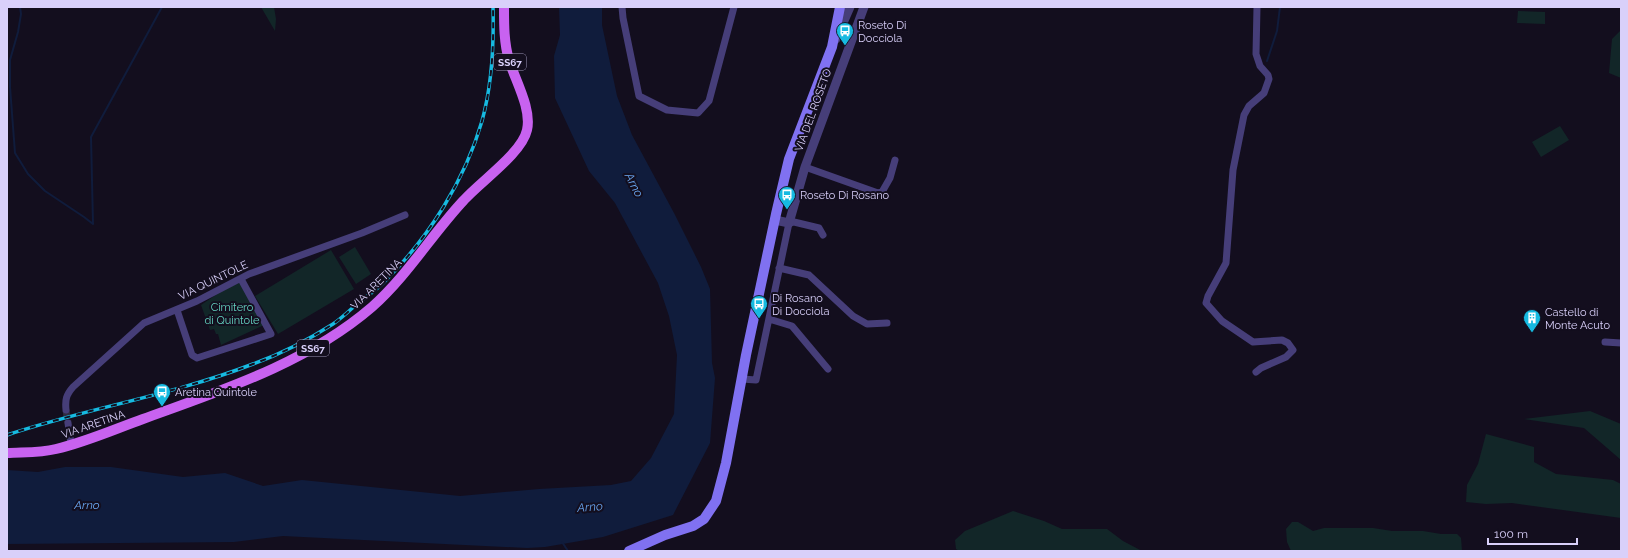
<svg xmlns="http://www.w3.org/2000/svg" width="1628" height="558" font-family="Raleway,sans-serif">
	<rect width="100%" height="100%" fill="#130e1e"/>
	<path fill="#122628" d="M261,7H274L276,19L275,31Z
		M1518,11L1545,12V24L1517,23Z
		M1621,30V78L1609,73L1612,39Z
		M1560,126L1569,140L1541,157L1532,142Z
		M355,247L371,274L356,284L339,257Z
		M331,250L354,289L278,334L255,296Z
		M241,282L264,325L221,345L218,334H216L214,329L210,330L201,305L223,290Z
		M1590,411L1621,424V460L1584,428L1524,419Z
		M1486,434L1534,447V462L1556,474L1613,480L1621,484V518L1512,503L1486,504L1466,502L1467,485L1478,464Z
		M1013,511L1044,521L1062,529H1107L1123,541L1142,551H959L956,549L955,540L965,531Z
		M1292,522H1298L1313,531L1324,528H1373L1392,531H1423L1441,534H1457L1461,538L1462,551H1291L1287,542L1286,529Z"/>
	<path fill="#101c3c" d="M559,7H602V25L617,96L632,135L674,213L701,267L710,289L712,363L715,378L710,443L673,515L603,537L545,547L527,548L283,536L234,542L7,544V470L38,472L65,467H111L183,477L225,473L263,486L302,480L460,496L539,489L611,485L631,481L651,458L674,414L677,355L669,316L658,283L615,203L589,171L555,98L554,56L560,35Z"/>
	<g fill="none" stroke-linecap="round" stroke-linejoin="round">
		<path stroke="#101c3c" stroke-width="2" d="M20,7L21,14L18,32L10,60V87L15,153L28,174L45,191L84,217L93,224
			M1267,61L1277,31L1280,7
			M93,224L91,137L162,7
			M562,542L568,551"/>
		<path stroke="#312b3f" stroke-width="7" stroke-dasharray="7 3.5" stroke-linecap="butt" d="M66,410L68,423"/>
		<path stroke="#463e79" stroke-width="7" d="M622,7L623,18L639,96L667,110L698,113L709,101L734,7
			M805,167L878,193L882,192L890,178L895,160
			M779,268L809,275L853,316L867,324L887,323
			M177,310L192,355L197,358L271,334L241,279
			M769,319L792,326L828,369
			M1605,342L1621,343
			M1256,372L1261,368L1286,357L1293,350L1288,343L1282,340L1253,342L1222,321L1206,303L1208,296L1226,263L1233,170L1244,115L1249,106L1264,93L1269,79L1268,75L1260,66L1256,54L1257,7
			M742,379L756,380L789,223L794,222L819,228L823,235
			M66,410C65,400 66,395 73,387L144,323L197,301L249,274L362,233L405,215
			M68,423L71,444"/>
		<path stroke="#463e79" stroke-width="9" d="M836,39L850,7
			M775,220L789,223L805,167L864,7"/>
		<path stroke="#8071f1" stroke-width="10" d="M629,551L665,535L693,526L704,519L716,501L726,463L746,355L776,214L789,159L832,47L840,7"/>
		<path stroke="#c862f0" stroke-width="10" d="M7,453C23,452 40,453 56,449C86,442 115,429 143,419C223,390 307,363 372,307C408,275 432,234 464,200C481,181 522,153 527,130C532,109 515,80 509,60C504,43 504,25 504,7"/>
		<defs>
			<path id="rail" d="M7,435C88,408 173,395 253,364C281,354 308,340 333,324C342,318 350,310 358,303C367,296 378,289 386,280C429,237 465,180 482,121C492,85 494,45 493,7"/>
		</defs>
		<use href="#rail" stroke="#16bae1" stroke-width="3.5"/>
		<use href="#rail" stroke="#130e1e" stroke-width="2" stroke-dasharray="6" stroke-linecap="butt"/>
	</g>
	<defs>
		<symbol id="bus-pin" viewBox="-11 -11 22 30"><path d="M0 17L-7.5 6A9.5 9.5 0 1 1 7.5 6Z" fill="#16bae1" stroke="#130e1e"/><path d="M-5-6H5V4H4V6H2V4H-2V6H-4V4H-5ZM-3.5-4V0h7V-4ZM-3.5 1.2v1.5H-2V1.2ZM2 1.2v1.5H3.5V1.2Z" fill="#fff"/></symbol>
		<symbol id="building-pin" viewBox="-11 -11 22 30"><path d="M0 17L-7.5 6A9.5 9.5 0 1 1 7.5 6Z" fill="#16bae1" stroke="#130e1e"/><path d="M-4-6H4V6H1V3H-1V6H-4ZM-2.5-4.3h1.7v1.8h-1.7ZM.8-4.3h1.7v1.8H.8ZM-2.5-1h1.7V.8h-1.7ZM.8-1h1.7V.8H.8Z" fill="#fff"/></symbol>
	</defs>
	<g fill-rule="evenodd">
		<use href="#bus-pin" x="835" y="21" width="20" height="27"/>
		<use href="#bus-pin" x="777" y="185" width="20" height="27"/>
		<use href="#bus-pin" x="749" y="294" width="20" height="27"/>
		<use href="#building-pin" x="1522" y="308" width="20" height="27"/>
		<use href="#bus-pin" x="152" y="382" width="20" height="27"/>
	</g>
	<g text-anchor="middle" stroke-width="4" stroke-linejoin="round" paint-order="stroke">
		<g fill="#130e1e" stroke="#9e96b8" stroke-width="1">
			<rect x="494" y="54" width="32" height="16" rx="3"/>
			<rect x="297" y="340" width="32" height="16" rx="3"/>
		</g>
		<g font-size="10" font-weight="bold" fill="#d9d0fa">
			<text x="510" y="66">SS67</text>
			<text x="313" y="352">SS67</text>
		</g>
		<g font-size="11" fill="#d9d0fa" stroke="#130e1e" text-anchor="start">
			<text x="858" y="29">Roseto Di<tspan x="858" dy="13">Docciola</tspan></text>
			<text x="800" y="199">Roseto Di Rosano</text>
			<text x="772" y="302">Di Rosano<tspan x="772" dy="13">Di Docciola</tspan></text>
			<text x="1545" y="316">Castello di<tspan x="1545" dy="13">Monte Acuto</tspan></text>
			<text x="175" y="396">Aretina Quintole</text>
		</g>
		<g font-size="11" fill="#d9d0fa" stroke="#130e1e">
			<text transform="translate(813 110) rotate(-70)" y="4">VIA DEL ROSETO</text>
			<text transform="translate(213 280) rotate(-26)" y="4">VIA QUINTOLE</text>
			<text transform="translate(376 284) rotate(-45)" y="4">VIA ARETINA</text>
			<text transform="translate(93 424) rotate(-19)" y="4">VIA ARETINA</text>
		</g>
		<g font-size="11" fill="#64d3c1" stroke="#130e1e">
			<text x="232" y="311">Cimitero<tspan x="232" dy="13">di Quintole</tspan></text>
		</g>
		<g font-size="12" font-style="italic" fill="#69a5f0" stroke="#130e1e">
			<text transform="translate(634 185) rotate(62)" y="4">Arno</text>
			<text x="87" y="509">Arno</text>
			<text transform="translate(590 507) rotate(-4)" y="4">Arno</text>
		</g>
	</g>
	<rect width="1628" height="558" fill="none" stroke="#d9d0fa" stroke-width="16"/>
	<path d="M1488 538v6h89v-6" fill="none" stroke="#d9d0fa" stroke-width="2"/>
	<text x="1494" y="538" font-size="12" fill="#d9d0fa" stroke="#130e1e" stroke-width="3" paint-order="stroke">100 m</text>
</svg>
